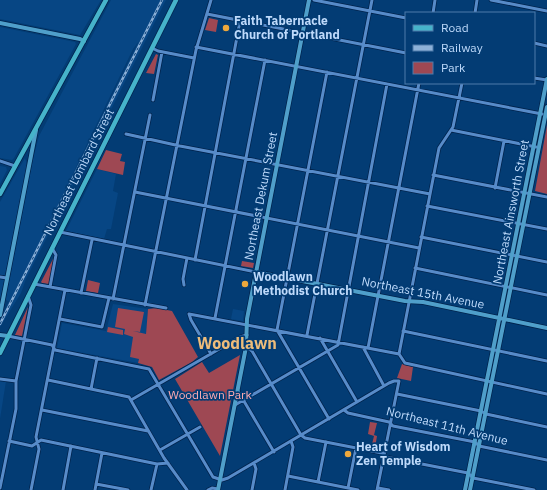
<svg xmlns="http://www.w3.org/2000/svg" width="547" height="490" font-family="'IBM Plex Sans',sans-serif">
	<rect width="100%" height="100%" fill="#033c74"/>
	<path fill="#074684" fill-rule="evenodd" d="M0,0H101L80,35L0,19Z
		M111,0H166L26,279L21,293L0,327V322L9,301L5,300L33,159L39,136ZM139,41L60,200L133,49Z
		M0,27L75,42L76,44L14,158L12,160L0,158Z
		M25,158L27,166L0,305V202Z
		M0,166L6,167L7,170L0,184Z
		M97,169L116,174L113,191L118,193L111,229H107L104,239L66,231Z
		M113,304L148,309L146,334L138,363L57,348L62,323L106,331Z
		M233,309L244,311L243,321L231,319Z
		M0,380L6,381L0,419Z"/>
	<path fill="#9e4853" d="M209,18L218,20L216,32L205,30Z
		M156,54L158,55L154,74L146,73Z
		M547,125V194L535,191Z
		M106,150L122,154L120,161L125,162L123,175L97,169Z
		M54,257L49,284L42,283L41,282Z
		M242,261L254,263L253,268L241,266Z
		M88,280L100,283L98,293L86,291Z
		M28,307L22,336L15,335L27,309Z
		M118,308L144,312L140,332L133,331L146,334L148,309L157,308L172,311L198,357L192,362L159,380L152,367L138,363L139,359L130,357L133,337L124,334L125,329L115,327Z
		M108,327L123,330V335L107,332Z
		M240,355L220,456L175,379L202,362L209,373Z
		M402,364L413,367L411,381L397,378Z
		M370,422L377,423L374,435L377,436L375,448H371L374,436L368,434Z"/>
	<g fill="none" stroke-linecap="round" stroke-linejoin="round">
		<defs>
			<path id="street" d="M314,0L406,18
				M491,0L547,11
				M433,13L435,0
				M475,13L477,0
				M207,14L406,53
				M534,43L547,46
				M196,47L542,114
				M152,48L158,51L194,58
				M327,72L277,330L329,419
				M534,78L547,80
				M462,83L453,127L439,148L399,354L405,363L547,394
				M153,100L162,52
				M451,130L536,147
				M126,134L180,146L430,194
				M0,161L15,166
				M433,175L547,197
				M495,188L504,141
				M135,192L419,248
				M427,206L547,229
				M60,232L256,272
				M421,237L547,262
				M195,260L240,21
				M415,268L547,295
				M0,277L7,278
				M34,284L166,308
				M184,285L183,279L187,258
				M50,287L56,255L52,248
				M81,293L92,240
				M113,299L150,115
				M145,305L196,50L211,0
				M215,318L265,60
				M60,319L102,327L109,298
				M403,331L547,361
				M307,335L372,0
				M8,336L52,345L55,350L149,369L213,477L222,480L228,478L389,383L394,381H399L377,490
				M320,338L357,402
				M246,347L252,351L301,435L305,438L382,453L386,457L468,473L473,478L534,490
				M363,347L384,386
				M368,348L419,83
				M211,354L191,320L189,314L399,354
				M0,379L16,381
				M48,380L129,397L164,458L187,490
				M91,389L97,358
				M238,391L274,452
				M397,394L481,411L486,414L547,427
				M131,400L240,337L247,335
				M235,405L338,345L387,84
				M42,410L148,431
				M344,410L348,413L389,422L393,426L475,442L479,446L547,460
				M9,441L32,446L41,440L157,464L168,463
				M160,450L200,427
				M288,476L358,490
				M318,482L326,442
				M96,484L128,490
				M0,488L16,409V381L31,305L28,296
				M348,488L356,448
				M378,488L389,490
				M31,490L39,449L36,437L65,290
				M63,490L71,446
				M95,490L102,453
				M151,490L157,464
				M208,490L212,488L218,489
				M252,490L256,469L254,463
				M285,490L293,447L291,441"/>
			<path id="secondary" d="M0,23L80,39L84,41
				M256,272L405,301L423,302L547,328
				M0,315L36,130
				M0,335L8,336
				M218,490L246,347L247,319L309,0
				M465,490L547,79
				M470,490L547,107"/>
			<path id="primary" d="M0,194L106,0
				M0,353L176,0"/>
		</defs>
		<use href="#street" stroke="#00234c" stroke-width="4.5"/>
		<use href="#secondary" stroke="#00234c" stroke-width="5.5"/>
		<use href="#primary" stroke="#00234c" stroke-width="6"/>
		<use href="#street" stroke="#578bc9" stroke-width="3"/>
		<use href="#secondary" stroke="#4f9fca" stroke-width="4"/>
		<use href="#primary" stroke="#46b3ca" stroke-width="4.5"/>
		<defs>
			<path id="rail" d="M0,324L162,0"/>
		</defs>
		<use href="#rail" stroke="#8db1d8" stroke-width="2.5"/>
		<use href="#rail" stroke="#033c74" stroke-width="1" stroke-dasharray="3" stroke-linecap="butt"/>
	</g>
	<g fill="#eea83c" stroke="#033c74" stroke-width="1.5">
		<circle cx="226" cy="28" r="4"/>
		<circle cx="245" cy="284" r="4"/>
		<circle cx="348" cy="454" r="4"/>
	</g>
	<g text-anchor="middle" stroke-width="3.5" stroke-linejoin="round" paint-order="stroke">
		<g font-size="12" font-weight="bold" fill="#bedafb" stroke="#033c74" text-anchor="start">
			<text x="234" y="25">Faith Tabernacle<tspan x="234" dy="14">Church of Portland</tspan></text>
			<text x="253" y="281">Woodlawn<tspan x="253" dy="14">Methodist Church</tspan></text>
			<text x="356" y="451">Heart of Wisdom<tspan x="356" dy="14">Zen Temple</tspan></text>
		</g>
		<g font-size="12" fill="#bedafb" stroke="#033c74">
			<text transform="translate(79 172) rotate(-63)" y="4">Northeast Lombard Street</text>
			<text transform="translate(261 196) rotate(-79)" y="4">Northeast Dekum Street</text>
			<text transform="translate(511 212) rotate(-79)" y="4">Northeast Ainsworth Street</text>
			<text transform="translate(423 293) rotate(11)" y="4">Northeast 15th Avenue</text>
			<text transform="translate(447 426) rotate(14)" y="4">Northeast 11th Avenue</text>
		</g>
		<g font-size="12" fill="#fdaab1" stroke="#033c74">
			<text x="210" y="399">Woodlawn Park</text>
		</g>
		<g font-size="16" font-weight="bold" fill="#edbc7a" stroke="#033c74">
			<text x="237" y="349">Woodlawn</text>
		</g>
	</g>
	<rect x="405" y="12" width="130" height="72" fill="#033c74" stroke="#4e7baa"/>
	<rect x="413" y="25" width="20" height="6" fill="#46b3ca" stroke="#4e7baa"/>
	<text x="441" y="32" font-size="12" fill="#bedafb">Road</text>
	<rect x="413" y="45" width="20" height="6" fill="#8db1d8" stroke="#4e7baa"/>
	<text x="441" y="52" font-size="12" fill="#bedafb">Railway</text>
	<rect x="413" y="62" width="20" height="12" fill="#9e4853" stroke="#4e7baa"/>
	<text x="441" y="72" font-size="12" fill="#bedafb">Park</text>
</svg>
